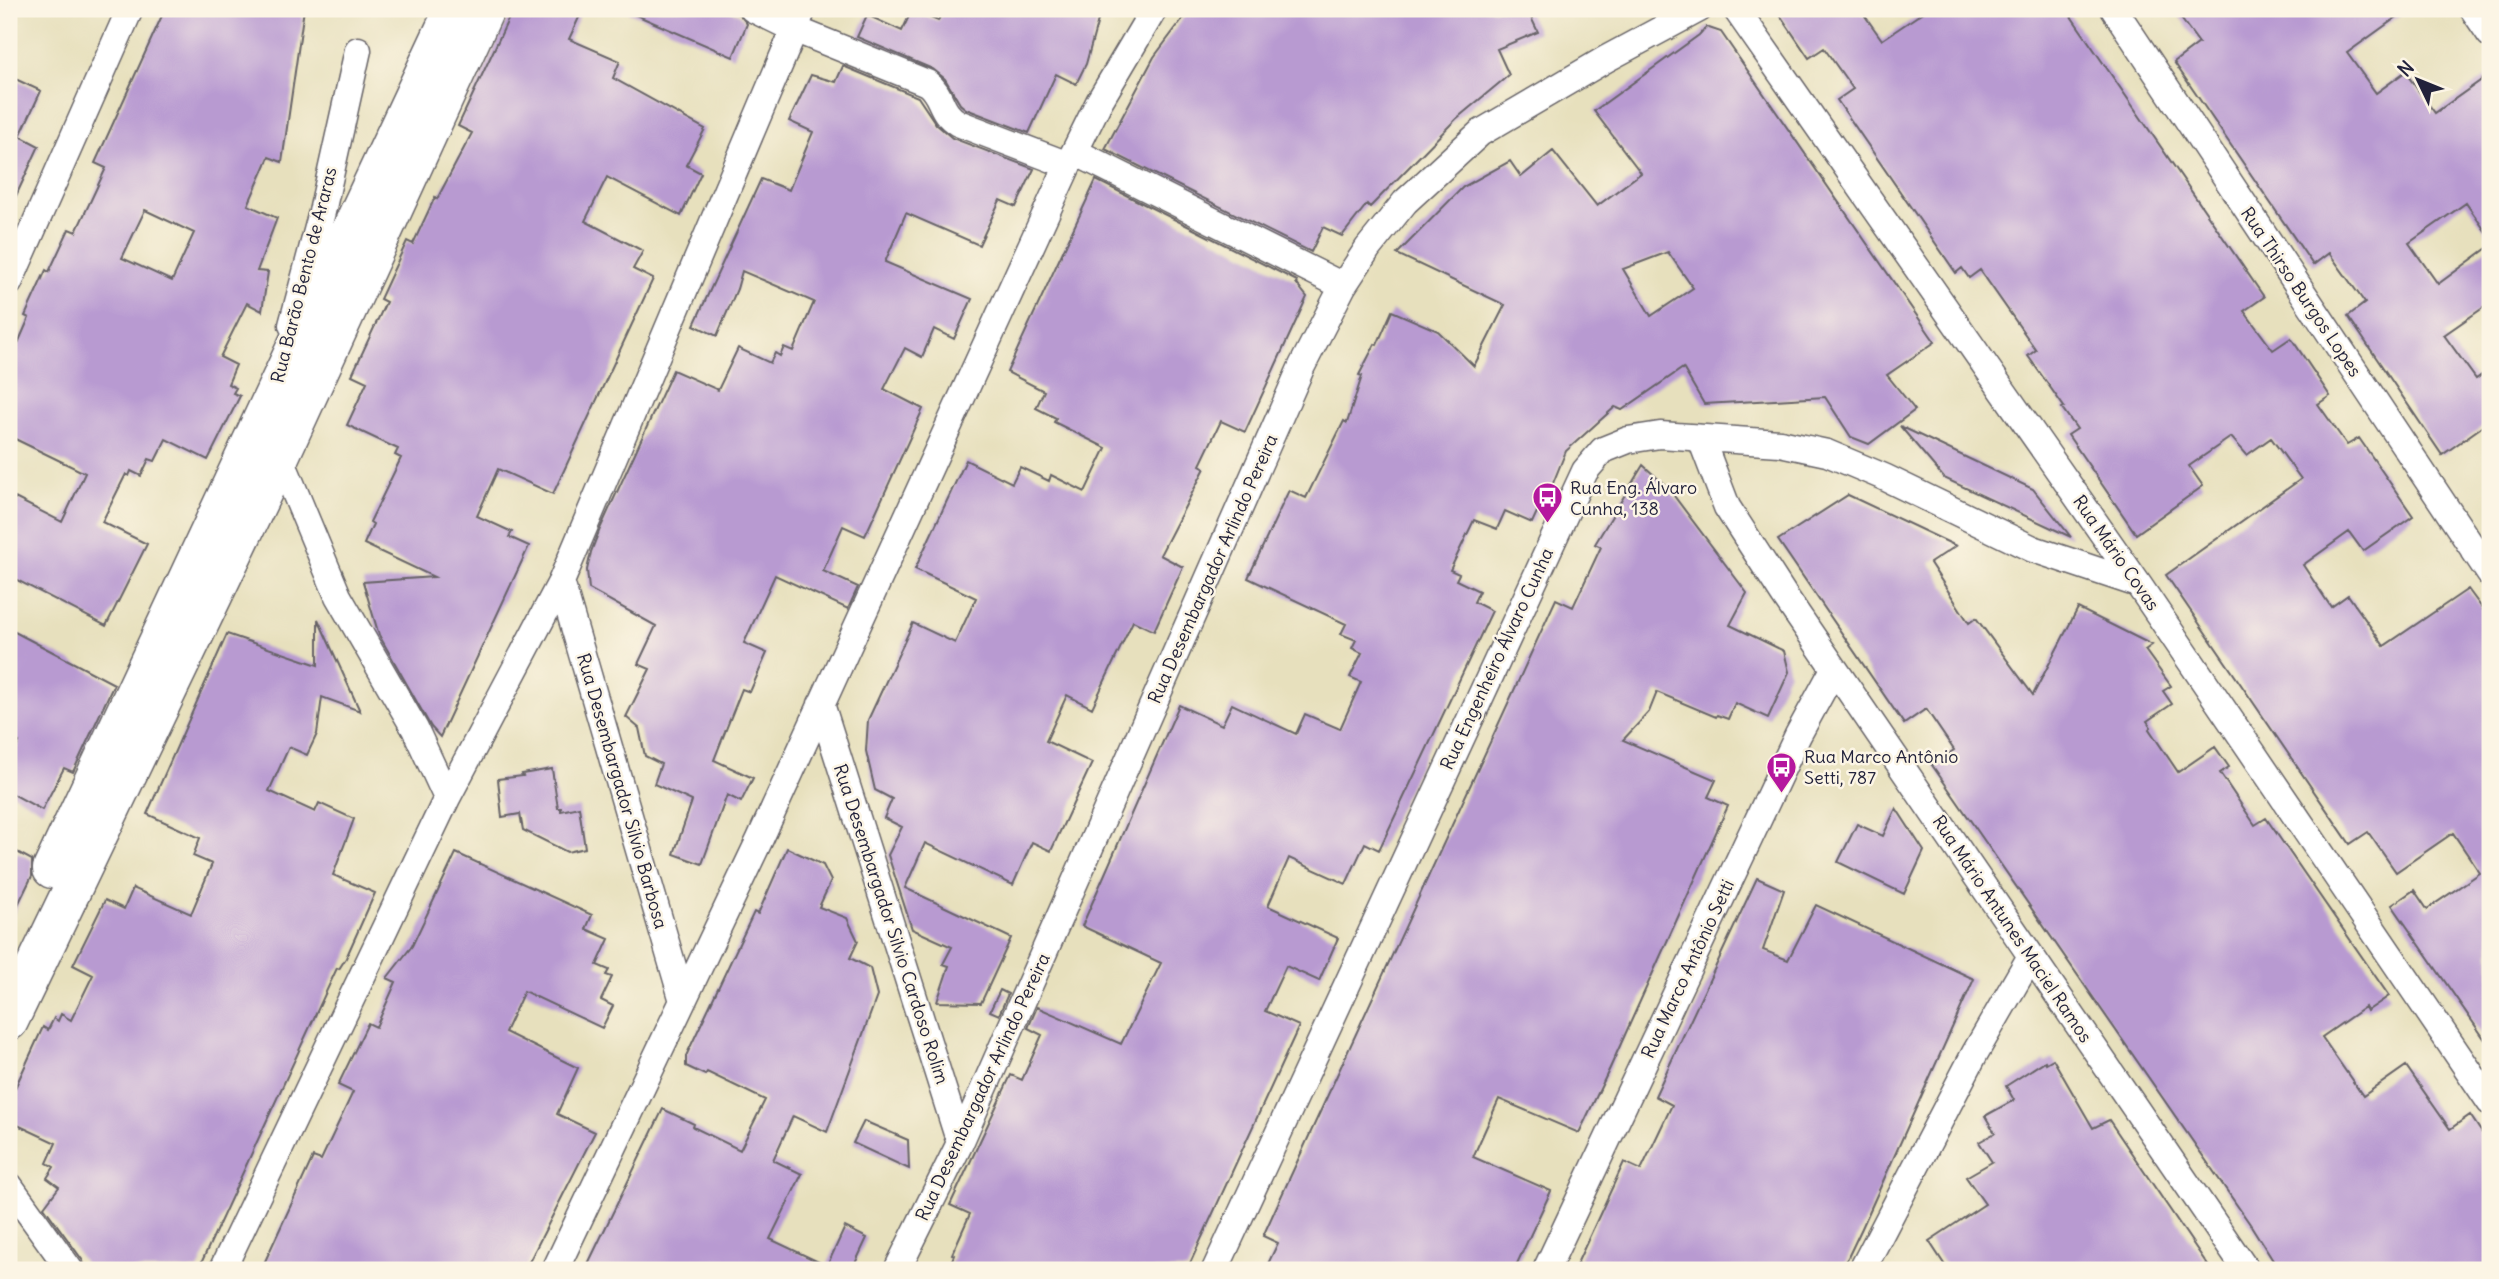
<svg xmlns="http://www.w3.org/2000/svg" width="2499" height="1279" font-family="Delius,sans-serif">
	<rect width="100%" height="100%" fill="#fcf5e5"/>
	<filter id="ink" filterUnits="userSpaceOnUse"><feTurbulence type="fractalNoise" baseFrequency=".0143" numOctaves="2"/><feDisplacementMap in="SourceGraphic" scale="14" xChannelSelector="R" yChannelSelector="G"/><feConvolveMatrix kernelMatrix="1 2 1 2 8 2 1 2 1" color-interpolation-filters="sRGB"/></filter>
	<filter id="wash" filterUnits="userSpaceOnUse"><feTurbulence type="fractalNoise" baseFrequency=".00686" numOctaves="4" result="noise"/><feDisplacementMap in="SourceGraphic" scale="28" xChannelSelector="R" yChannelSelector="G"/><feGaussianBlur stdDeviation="1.57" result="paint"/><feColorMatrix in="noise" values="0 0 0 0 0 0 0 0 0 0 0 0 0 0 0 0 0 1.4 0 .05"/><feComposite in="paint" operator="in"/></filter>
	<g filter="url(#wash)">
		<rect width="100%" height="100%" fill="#e7e0bd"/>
		<g id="blocks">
			<path fill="#b89ad1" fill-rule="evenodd" d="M165,9H304L282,162L269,157L248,205L277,218L257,271L268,272L262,311L247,303L220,357L236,365L228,384L236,388L233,393L240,396L208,460L166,439L155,461L149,459L141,476L131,471L129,476L126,474L102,522L147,544L106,626L9,576V495L62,522L85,473L9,436V364L29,318L25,316L46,270L49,272L69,229L76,232L106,168L95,163ZM145,210L194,233L172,281L122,258Z
				M513,9H583L569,39L620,61L613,78L705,129L686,165L701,173L681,216L607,177L585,221L643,251L633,269L653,279L553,494L498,469L477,516L512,532L509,537L529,546L440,737L431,727L379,635L363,582L434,577L364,544L373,524L370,522L401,458L395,455L398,449L347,425L367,382L352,375L386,302L380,299L407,241L413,244L435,197L437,199L472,133L458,126Z
				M622,9H725L739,14L747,24L733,57Z
				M943,9H1101L1086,64L1076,84L1056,74L1029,133L966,109L960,104L945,79L933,69L857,37L867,15L902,31L912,10L938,21Z
				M1190,9H1527L1538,32L1497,49L1509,75L1456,119L1370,207L1367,204L1342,236L1323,227L1311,252L1105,149L1154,57Z
				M1776,9H1860L1882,40L1928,9H2066L2264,297L2244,311L2273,350L2291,338L2330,396L2318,404L2347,445L2359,438L2413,516L2363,551L2349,532L2303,565L2331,607L2348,595L2384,646L2468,589L2482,608L2490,621V1047L2392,905L2414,890L2427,909L2480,873L2453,833L2396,872L2368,832L2350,844L2166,575L2301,479L2271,438L2247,455L2231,437L2189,466L2203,486L2136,534L2068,435L2077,429L2062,408L2064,407L2028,356L2036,350L1980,270L1969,278L1962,268L1956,273L1837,100L1853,89L1824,48L1809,58Z
				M2174,9H2408L2347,53L2376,93L2405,72L2435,113L2490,74V238L2466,203L2409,243L2438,284L2490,246V303L2444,335L2476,379L2490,369V421L2442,455L2348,316L2365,303L2329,253L2313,265L2174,62L2199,43Z
				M1706,27L1721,32L1935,342L1887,375L1915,410L1869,444L1851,437L1825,397L1704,404L1683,368L1622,410L1615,407L1566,451L1545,503L1542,501L1532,523L1505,511L1497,529L1474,520L1450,570L1459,574L1456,580L1479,591L1474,602L1492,611L1379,850L1365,843L1346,884L1289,858L1268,906L1338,938L1319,981L1286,966L1265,1011L1299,1026L1187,1270H948L954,1255L952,1254L970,1214L950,1205L1011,1075L1022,1080L1042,1035L1028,1028L1037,1007L1121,1044L1161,963L1082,926L1179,705L1222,725L1232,704L1296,734L1305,714L1340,729L1361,682L1350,677L1362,653L1352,648L1356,640L1341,634L1346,624L1248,578L1289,490L1306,498L1344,421L1347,423L1362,376L1359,375L1375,344L1377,345L1392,311L1438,331L1474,366L1505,305L1397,254L1463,187L1510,161L1521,177L1553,151L1597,206L1641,173L1594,111L1699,35ZM1668,252L1693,288L1651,316L1623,269Z
				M843,66L918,97L936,124L952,138L1034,169L1016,207L1000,200L979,245L906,213L885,262L972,299L954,339L934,329L922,357L905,348L884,389L923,409L865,536L843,526L823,571L858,587L848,609L775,575L744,643L767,653L750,692L742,689L714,760L753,778L741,802L727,795L702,864L674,854L692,801L654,784L661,764L645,756L639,728L626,717L650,669L638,664L656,626L589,589L587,570L591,552L600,529L673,370L718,390L738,348L770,363L775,353L780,356L784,347L793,351L814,302L742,271L737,289L717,336L694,325L761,179L789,190L813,132L789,121L811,75L836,82Z
				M9,76L41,91L20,136L39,146L9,211Z
				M1096,180L1297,281L1296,283L1307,297L1245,432L1221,421L1200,465L1205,468L1160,555L1183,567L1154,631L1133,621L1092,708L1067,695L1046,741L1092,763L1051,851L1032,842L1013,885L925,843L905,888L1011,938L981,1003L937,1002L949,966L943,964L952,947L912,929L888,855L902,827L884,818L892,799L875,790L866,751L868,720L913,623L955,643L976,598L915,569L966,460L1012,483L1020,467L1049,481L1051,475L1085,492L1106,448L1054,422L1056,418L1036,408L1044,391L1007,372Z
				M1900,426L2033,489L2071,537L1944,478Z
				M1643,465L1668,488L1747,593L1730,625L1784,651L1789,672L1768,718L1735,703L1728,719L1717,715L1716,717L1657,692L1649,712L1623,740L1716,780L1708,797L1728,806L1610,1068L1579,1133L1499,1099L1473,1157L1551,1191L1514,1270H1265L1278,1243L1263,1236L1556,599L1573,607L1601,547L1595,544Z
				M1848,495L1956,546L1930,563L1969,623L1976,618L2033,695L2078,608L2152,645L2145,650L2171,686L2163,691L2172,704L2147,721L2151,727L2149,729L2178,772L2215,747L2229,767L2220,773L2255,825L2266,818L2389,996L2367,1011L2365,1007L2322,1037L2363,1096L2406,1066L2450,1129L2470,1115L2490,1145V1270H2279L2250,1224L1932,765L1954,750L1926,709L1904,724L1778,540Z
				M318,619L360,711L322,697L317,734L307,755L289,747L269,791L315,812L319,803L354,819L333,875L375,893L346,958L339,969L337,968L198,1270H85L83,1261L44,1207L59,1187L47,1178L54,1167L47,1163L56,1143L9,1121V1101L43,1027L48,1030L54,1018L58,1021L61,1014L71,1020L93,975L73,965L105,900L124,909L133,888L191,914L212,864L193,856L200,838L147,814L227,634L318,665Z
				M9,629L114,684L73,772L64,768L42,810L9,792V761L19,742L9,736Z
				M552,769L558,808H561V811L579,807L585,848L567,852L523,830L520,814L502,817L498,779L523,776L522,774Z
				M1896,808L1924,851L1904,894L1838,862L1857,824L1883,836Z
				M787,848L823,865L831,881L819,907L847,918L858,941L850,958L870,968L877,996L827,1132L793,1116L773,1160L802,1174L770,1239L827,1266L845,1227L867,1238L852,1270H585L663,1109L694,1124L693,1127L740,1150L765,1100L707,1072L705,1075L686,1066V1056L754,912L758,914Z
				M17,852L32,860V876L9,923V867Z
				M456,853L592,915L586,929L609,939L597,965L609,970L606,975L612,977L601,1000L613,1006L602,1028L524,991L505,1032L578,1068L557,1114L595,1132L525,1270H261L313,1157L321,1160L353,1092L338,1085L368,1023L376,1027L396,982L387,978L412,946Z
				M1757,878L1784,890L1763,950L1788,960L1816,905L1974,979L1862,1228L1842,1270H1574L1624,1162L1641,1170L1672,1105L1655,1096Z
				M1000,990L1008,994L999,1015L990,1011Z
				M2053,1059L2093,1128L2109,1120L2211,1270H1948L1929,1241L1985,1204L1966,1177L1992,1162L1979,1142L1995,1133L1985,1116L2014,1100L2006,1086L2045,1061L2046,1063Z
				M864,1121L908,1140L909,1169L853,1143Z"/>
		</g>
	</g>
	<g filter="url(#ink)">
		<use href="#blocks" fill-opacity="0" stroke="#676468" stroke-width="2"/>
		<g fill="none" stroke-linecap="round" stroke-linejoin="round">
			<defs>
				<path id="street" d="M753,9L794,29L927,83C944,96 938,111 958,123L1068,165
					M1736,9L2138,584L2490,1102
					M2114,9L2490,574
					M2473,9L2490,34
					M1075,152L1343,286
					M9,283L130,9
					M292,325L322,212L358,50
					M1701,439L1727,507L1784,595L2246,1270
					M280,447L286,471L338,596L415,729L447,798
					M561,582L683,1001
					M821,704L960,1143
					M9,1185L70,1270
					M222,1270L447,798L561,582L803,9
					M555,1270L760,839L1068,165L1099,102L1154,9
					M897,1270L960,1143L1302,366L1343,286L1368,248L1405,202L1480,133L1606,59L1699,9
					M1215,1270L1585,471L1603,450L1628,440L1660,435L1780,443L1827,453L1884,477L2033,549L2138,584
					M1546,1270L1798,735L1834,669
					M1862,1270L1975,1053L2031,956"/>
				<path id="secondary" d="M52,869L454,9
					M9,1021L281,454L485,9"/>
			</defs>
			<use href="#street" stroke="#676468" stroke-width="29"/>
			<use href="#secondary" stroke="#676468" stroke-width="41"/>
			<use href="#street" stroke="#fff" stroke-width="26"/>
			<use href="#secondary" stroke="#fff" stroke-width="38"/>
		</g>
	</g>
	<defs>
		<symbol id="bus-pin" viewBox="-11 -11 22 30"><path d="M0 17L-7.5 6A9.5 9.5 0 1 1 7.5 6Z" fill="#b5179e" stroke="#fcf5e5"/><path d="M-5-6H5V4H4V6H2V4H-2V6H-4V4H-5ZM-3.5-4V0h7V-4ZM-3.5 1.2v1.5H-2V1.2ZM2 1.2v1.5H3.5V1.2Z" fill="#fff"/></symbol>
	</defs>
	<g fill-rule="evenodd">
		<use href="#bus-pin" x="1530" y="480" width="35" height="47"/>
		<use href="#bus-pin" x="1764" y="750" width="35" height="47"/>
	</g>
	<g text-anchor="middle" stroke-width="5" stroke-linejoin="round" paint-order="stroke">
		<g font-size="18" fill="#22223b" stroke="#fcf5e5">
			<text transform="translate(304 275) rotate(-76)" y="6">Rua Barão Bento de Araras</text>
			<text transform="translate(2301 292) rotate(56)" y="6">Rua Thirso Burgos Lopes</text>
			<text transform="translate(2116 553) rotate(55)" y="6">Rua Mário Covas</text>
			<text transform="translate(1213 569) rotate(-66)" y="6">Rua Desembargador Arlindo Pereira</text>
			<text transform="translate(1497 659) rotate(-65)" y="6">Rua Engenheiro Álvaro Cunha</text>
			<text transform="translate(622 791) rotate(74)" y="6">Rua Desembargador Silvio Barbosa</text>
			<text transform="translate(891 924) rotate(72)" y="6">Rua Desembargador Silvio Cardoso Rolim</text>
			<text transform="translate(2012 929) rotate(56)" y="6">Rua Mário Antunes Maciel Ramos</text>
			<text transform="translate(1688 969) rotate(-65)" y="6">Rua Marco Antônio Setti</text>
			<text transform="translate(983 1087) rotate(-65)" y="6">Rua Desembargador Arlindo Pereira</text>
		</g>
		<g font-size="18" fill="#22223b" stroke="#fcf5e5" text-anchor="start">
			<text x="1570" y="494">Rua Eng. Álvaro<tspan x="1570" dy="21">Cunha, 138</tspan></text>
			<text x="1804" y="763">Rua Marco Antônio<tspan x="1804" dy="21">Setti, 787</tspan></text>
		</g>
	</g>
	<rect width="2499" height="1279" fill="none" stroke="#fcf5e5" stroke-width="35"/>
	<g transform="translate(2418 80) rotate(313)" stroke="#fcf5e5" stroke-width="5" paint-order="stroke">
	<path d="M0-5L12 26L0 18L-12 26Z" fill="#22223b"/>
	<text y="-10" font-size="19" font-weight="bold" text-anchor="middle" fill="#22223b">N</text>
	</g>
</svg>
